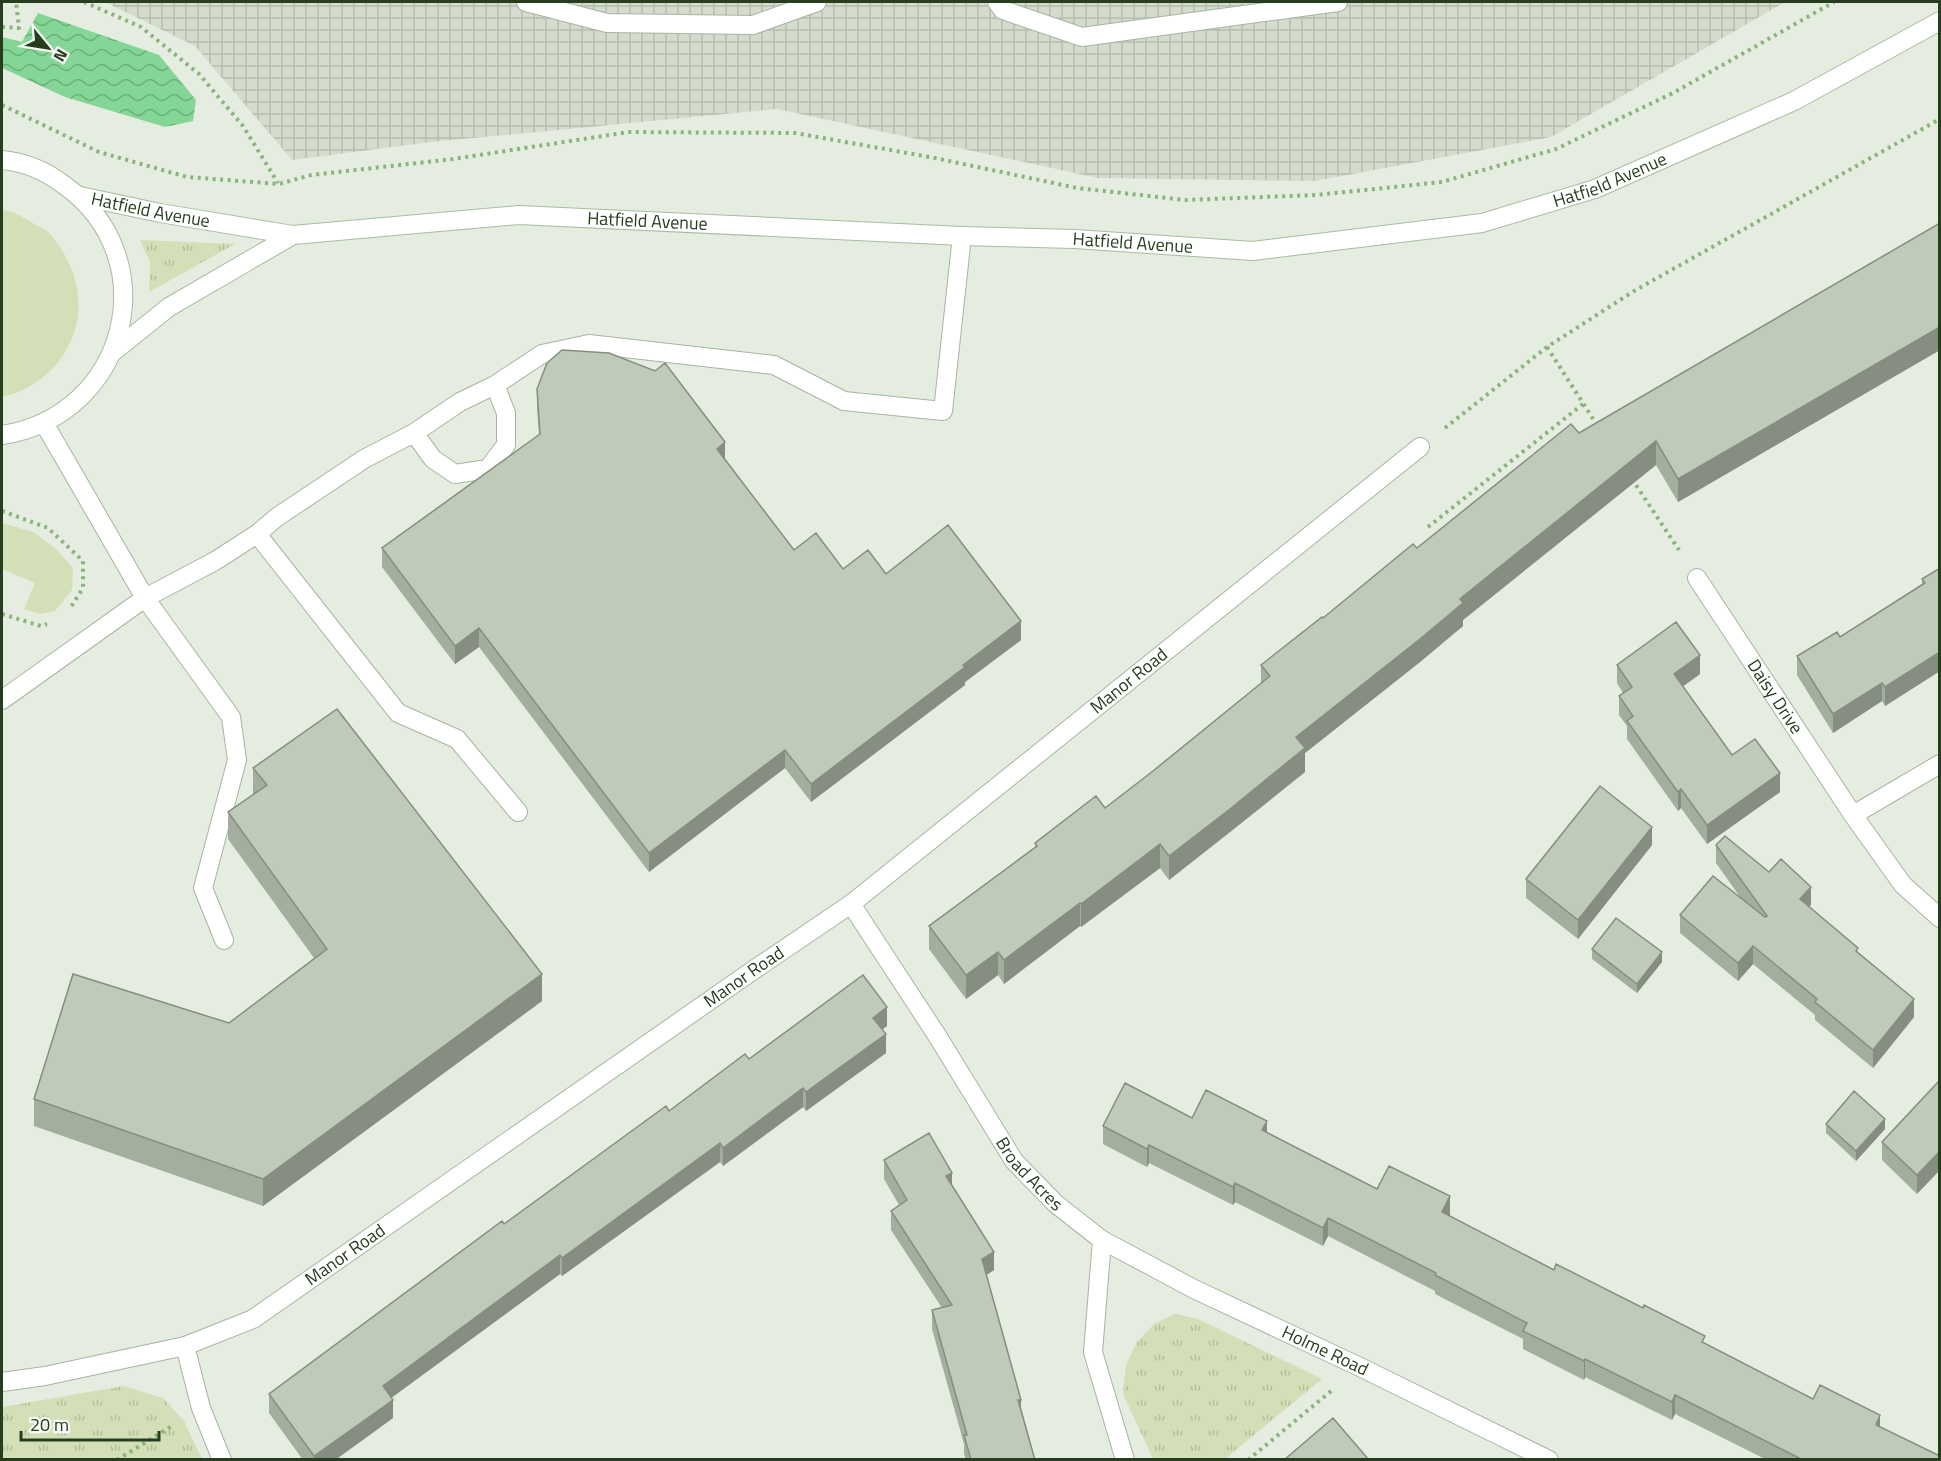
<svg xmlns="http://www.w3.org/2000/svg" width="1941" height="1461" font-family="'Titillium Web',sans-serif">
	<defs>
		<pattern id="industrial-grid" width="8" height="8" patternUnits="userSpaceOnUse" patternTransform="scale(1.5)"><rect width="8" height="8" fill="#d4dcce"/><path d="M0 4h8M4 0v8" fill="none" stroke="#b6beb0"/></pattern>
		<pattern id="grass-tufts" width="24" height="20" patternUnits="userSpaceOnUse" patternTransform="scale(1.5)"><rect width="24" height="20" fill="#d2dfb7"/><path d="M3 7l-1-3M5 7V3M7 7l1-3M15 17l-1-3M17 17v-4M19 17l1-3" fill="none" stroke="#b4c09d"/></pattern>
		<pattern id="water-waves" width="16" height="10" patternUnits="userSpaceOnUse" patternTransform="scale(1.5)"><rect width="16" height="10" fill="#83d695"/><path d="M0 5q4-4 8 0t8 0" fill="none" stroke="#6baf79"/></pattern>
	</defs>
	<rect width="100%" height="100%" fill="#e5ece0"/>
	<path fill="url(#industrial-grid)" d="M105,2H1785L1551,137L1315,181L1098,178L777,109L431,142L292,160L195,46Z"/>
	<path fill="url(#grass-tufts)" d="M140,240L235,244L149,292L150,262Z
		M1175,1314L1198,1319L1322,1379L1225,1459H1153L1123,1394L1126,1365L1137,1342L1154,1324Z
		M124,1386L163,1398L184,1421L202,1459H2V1407Z"/>
	<path fill="#d2dfb7" d="M2,210C13,211 21,216 31,222C37,226 46,229 50,234C86,276 90,331 50,371C37,383 19,395 2,396Z
		M2,523L33,532L55,548L73,568L72,590L55,611L40,614L24,609L35,583L2,569Z"/>
	<path fill="url(#water-waves)" d="M38,13L159,55L196,100L193,121L165,127L65,97L2,68V37L22,42Z"/>
	<g fill="none" stroke-linecap="round" stroke-linejoin="round">
		<defs>
			<path id="lane" d="M526,2L607,23L753,25L817,2
				M997,2L1003,10L1082,37L1338,2
				M414,433L433,459L455,474L488,469L506,445V413L495,385
				M257,534L398,713L457,739L518,812
				M145,598L231,717L237,760L203,888L224,940
				M2,700L145,598L215,561L257,534L277,517L364,459L414,433L460,402L495,385L542,354L589,344L774,365L844,401L943,411L962,236"/>
			<g id="street">
				<path d="M44,423L145,598"/>
				<path id="s1" d="M1697,578L1853,815L1940,764"/>
				<path d="M1853,815L1903,885L1940,918"/>
				<path id="s2" d="M851,904L938,1037L1014,1161L1056,1204L1102,1240L1194,1289L1360,1367L1549,1460"/>
				<path d="M1102,1240L1093,1352L1125,1460"/>
				<path d="M185,1346L201,1408L222,1460"/>
				<path id="s3" d="M2,1382L45,1376L185,1346L253,1319L755,969L851,904L1420,447"/>
			</g>
			<g id="secondary">
				<path d="M2,160C24,162 46,171 64,185C168,259 127,416 2,435"/>
				<path id="s4" d="M80,196L160,213L293,235L519,215L962,236L1075,239L1253,251L1482,223L1595,189L1794,101L1940,21"/>
				<path d="M113,352L169,307L293,235"/>
			</g>
		</defs>
		<use href="#lane" stroke="#a8b4a2" stroke-width="20"/>
		<use href="#street" stroke="#a8b4a2" stroke-width="20"/>
		<use href="#secondary" stroke="#a9bca1" stroke-width="20"/>
		<path stroke="#8bb37e" stroke-width="4" stroke-dasharray="3 4.5" stroke-linecap="butt" d="M84,2L141,27L199,74L243,126L278,183
			M2,27L19,28L16,2
			M2,105L99,152L187,177L279,184L311,175L453,159L629,132L795,133L935,158L1077,188L1185,200L1316,195L1442,182L1556,149L1673,93L1834,2
			M1547,347L1597,425
			M1445,428L1547,347L1634,291L1940,119
			M1632,479L1679,550
			M2,511L48,528L83,561V588L71,607
			M1428,527L1583,404
			M2,614L41,626L47,624
			M117,1460L172,1426
			M1248,1460L1331,1391"/>
		<use href="#lane" stroke="#fff" stroke-width="18"/>
		<use href="#street" stroke="#fff" stroke-width="18"/>
		<use href="#secondary" stroke="#fff" stroke-width="18"/>
	</g>
	<path fill="#a4ae9e" d="M1940,223V350L1678,502L1656,465L1463,620V626L1420,662L1305,753V772L1230,832L1169,880L1160,868L1081,927L1080,926L1004,984L998,975L966,999L929,949V926L1035,847V843L1105,808L1153,771L1261,683V665L1417,548L1579,433Z
		M537,389L725,460L794,550L843,569L886,574L1021,640L965,682V685L811,802L785,768L649,872L479,647L455,664L382,567V548L539,435L537,407Z
		M1940,568V671L1885,706L1882,701L1833,733L1797,675V656L1840,637L1922,584V579Z
		M1617,665L1700,674L1683,686L1732,755L1780,792L1707,844L1681,808L1678,811L1627,739V726L1619,715V696L1623,693L1617,683Z
		M253,768L542,1001L263,1206L34,1126V1099L229,1023L314,958L228,839V812L253,795Z
		M1652,845L1578,939L1526,898V879Z
		M1716,845L1769,872L1811,905L1809,906L1858,953L1914,1017L1873,1068L1815,1020V1015L1753,964L1738,981L1680,933V915L1740,897L1716,863Z
		M1592,949L1662,962L1637,993L1592,959Z
		M887,1026L882,1029L886,1053L806,1111L803,1107L723,1166L720,1162L562,1276L560,1274L391,1398L393,1418L335,1460H303L269,1413V1394L504,1224L669,1111Z
		M1940,1080L1917,1194L1882,1160V1142Z
		M1192,1118L1267,1133L1377,1189L1450,1215L1449,1216L1554,1270L1705,1344L1813,1399L1880,1427L1940,1460H1767L1675,1414L1672,1420L1585,1377L1584,1380L1523,1349V1339L1435,1294V1291L1328,1236L1323,1246L1235,1202L1233,1205L1149,1163L1147,1167L1103,1144V1126Z
		M1826,1124L1885,1129L1856,1161L1826,1133Z
		M884,1160L952,1185L994,1270L986,1275L1035,1460H966L964,1454V1444L932,1329V1310L942,1308L891,1230V1211L899,1205L884,1179Z"/>
	<path fill="#868d81" d="M1940,327V350L1678,502V479Z
		M1656,441V465L1463,620V626L1420,662L1305,753V772L1230,832L1169,880V856L1296,737L1460,599Z
		M725,442V461L717,449Z
		M1021,621V640L965,682V685L811,802V784L963,665Z
		M479,628V647L455,664V646Z
		M1940,652V671L1885,706V687Z
		M1700,655V674L1674,693V674Z
		M1882,683V701L1833,733V714Z
		M785,750V768L649,872V853Z
		M1780,773V792L1707,844V825Z
		M1681,789V808L1678,811V792Z
		M1652,827V845L1578,939V920Z
		M1160,844V868L1081,927V904Z
		M1811,887V905L1800,917V899Z
		M1080,903V926L1004,984V960Z
		M1753,946V964L1738,981V963Z
		M998,952V975L966,999V975Z
		M1662,952V962L1637,993V984Z
		M542,974V1001L263,1206V1179Z
		M1914,999V1017L1873,1068V1050Z
		M887,1007V1026L873,1036V1018Z
		M886,1034V1053L806,1111V1092Z
		M803,1088V1107L723,1166V1148Z
		M1885,1119V1129L1856,1161V1151Z
		M1267,1121V1139L1262,1130Z
		M720,1143V1162L562,1276V1258Z
		M1149,1145V1163L1147,1167V1149Z
		M1940,1151V1170L1917,1194V1175Z
		M952,1173V1191L946,1176Z
		M1235,1183V1202L1233,1205V1187Z
		M1450,1196V1215L1442,1231V1212Z
		M1328,1218V1236L1323,1246V1228Z
		M994,1252V1270L982,1278V1259Z
		M560,1255V1274L383,1404V1386Z
		M1585,1359V1377L1584,1380V1361Z
		M1675,1395V1414L1672,1420V1402Z
		M393,1400V1418L335,1460H314V1456Z
		M1018,1400H1021V1418Z
		M1880,1415V1434L1876,1425Z"/>
	<path fill="#bfcab8" stroke="#868d81" stroke-width="1.5" d="M1940,223V327L1678,479L1656,441L1460,599L1463,603L1420,639L1296,737L1305,748L1230,809L1169,856L1160,844L1081,904L1080,903L1004,960L998,952L966,975L929,926L1037,846L1035,843L1096,796L1105,808L1153,771L1270,676L1261,665L1322,617L1323,618L1413,544L1417,548L1571,424L1579,433Z
		M562,350L609,353L655,371L665,363L725,442L717,449L794,550L816,533L843,569L868,550L886,574L948,525L1021,621L963,665L965,667L811,784L785,750L649,853L479,628L455,646L382,548L540,434L537,389L547,363Z
		M1940,568V652L1885,687L1882,683L1833,714L1797,656L1837,632L1840,637L1925,583L1922,579Z
		M1676,622L1700,655L1674,674L1732,755L1755,739L1780,773L1707,825L1681,789L1678,792L1627,721L1633,716L1619,696L1632,687L1617,665Z
		M337,709L542,974L263,1179L34,1099L73,974L229,1023L327,949L228,812L267,785L253,768Z
		M1600,786L1652,827L1578,920L1526,879Z
		M1725,836L1769,872L1781,859L1811,887L1800,899L1858,948L1856,951L1914,999L1873,1050L1815,1002L1817,999L1753,946L1738,963L1680,915L1713,876L1765,917L1767,916L1716,845Z
		M1616,918L1662,952L1637,984L1592,949Z
		M863,975L887,1007L873,1018L886,1034L806,1092L803,1088L723,1148L720,1143L562,1258L560,1255L383,1386L393,1400L314,1456L269,1394L502,1221L504,1224L666,1106L669,1111L745,1054L749,1059Z
		M1940,1080V1151L1917,1175L1882,1142Z
		M1125,1083L1192,1118L1206,1090L1267,1121L1262,1130L1377,1189L1389,1166L1450,1196L1442,1212L1554,1270L1556,1264L1643,1308L1644,1305L1705,1336L1702,1342L1813,1399L1820,1385L1880,1415L1876,1425L1940,1456V1460H1803L1675,1395L1672,1402L1585,1359L1584,1361L1523,1331L1527,1323L1435,1275L1436,1273L1328,1218L1323,1228L1235,1183L1233,1187L1149,1145L1147,1149L1103,1126Z
		M1854,1091L1885,1119L1856,1151L1826,1124Z
		M929,1133L952,1173L946,1176L994,1252L982,1259L1021,1400H1018L1035,1460H971L964,1435H967L932,1310L952,1305L891,1211L907,1200L884,1160Z
		M1333,1418L1369,1460H1284Z"/>
	<g text-anchor="middle" stroke-width="4.5" stroke-linejoin="round" paint-order="stroke">
		<g font-size="18" fill="#263e1f" stroke="#f4f9f1">
			<text dy="6" stroke="none"><textPath href="#s4" startOffset="1544">Hatfield Avenue</textPath></text>
			<text dy="6" stroke="none"><textPath href="#s4" startOffset="72">Hatfield Avenue</textPath></text>
			<text dy="6" stroke="none"><textPath href="#s4" startOffset="572">Hatfield Avenue</textPath></text>
			<text dy="6" stroke="none"><textPath href="#s4" startOffset="1058">Hatfield Avenue</textPath></text>
			<text dy="6" stroke="none"><textPath href="#s3" startOffset="1344">Manor Road</textPath></text>
			<text dy="6" stroke="none"><textPath href="#s1" startOffset="142">Daisy Drive</textPath></text>
			<text dy="6" stroke="none"><textPath href="#s3" startOffset="858">Manor Road</textPath></text>
			<text dy="6" stroke="none"><textPath href="#s2" startOffset="324">Broad Acres</textPath></text>
			<text dy="6" stroke="none"><textPath href="#s3" startOffset="372">Manor Road</textPath></text>
			<text dy="6" stroke="none"><textPath href="#s2" startOffset="672">Holme Road</textPath></text>
		</g>
	</g>
	<rect width="1941" height="1461" fill="none" stroke="#263e1f" stroke-width="6"/>
	<g transform="translate(48 48) rotate(120)" stroke="#f4f9f1" stroke-width="4.5" paint-order="stroke">
	<path d="M0-4.5L10 22L0 15L-10 22Z" fill="#263e1f"/>
	<text y="-9" font-size="16" font-weight="bold" text-anchor="middle" fill="#263e1f">N</text>
	</g>
	<path d="M21 1431v9h138v-9" fill="none" stroke="#263e1f" stroke-width="3"/>
	<text x="30" y="1431" font-size="18" fill="#263e1f" stroke="#f4f9f1" stroke-width="4.5" paint-order="stroke">20 m</text>
</svg>
